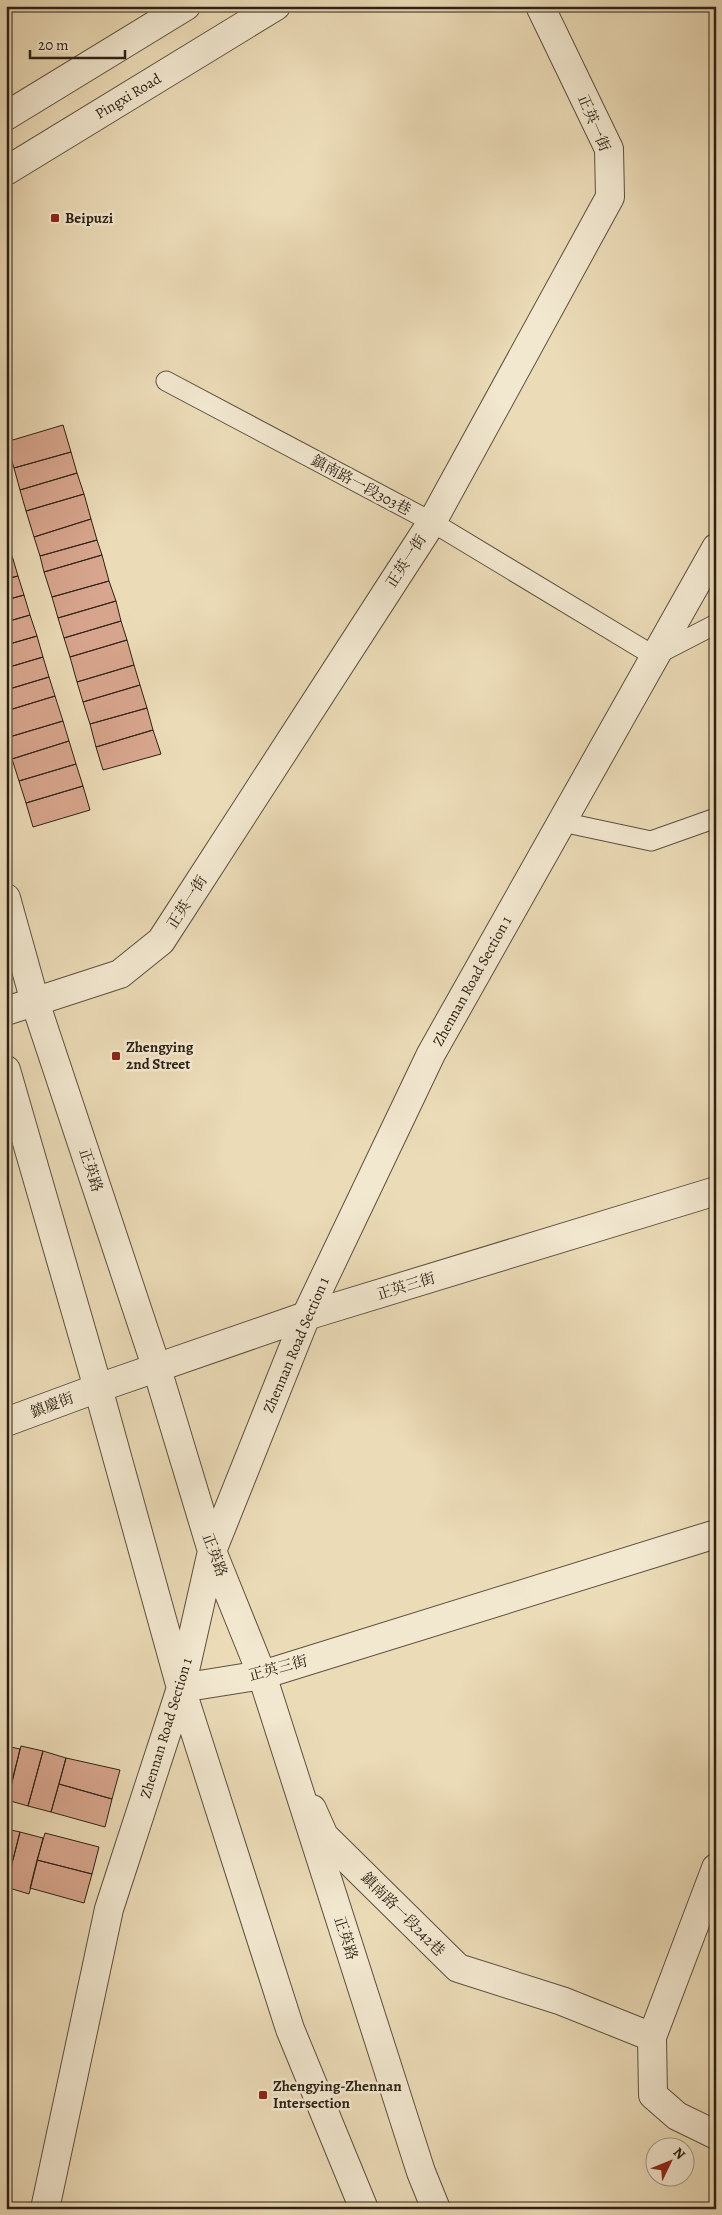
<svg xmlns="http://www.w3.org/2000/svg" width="722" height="2215" font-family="Alegreya,'Noto Serif TC',serif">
	<rect width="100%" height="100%" fill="#ebdbb7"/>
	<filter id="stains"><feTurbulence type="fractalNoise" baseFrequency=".004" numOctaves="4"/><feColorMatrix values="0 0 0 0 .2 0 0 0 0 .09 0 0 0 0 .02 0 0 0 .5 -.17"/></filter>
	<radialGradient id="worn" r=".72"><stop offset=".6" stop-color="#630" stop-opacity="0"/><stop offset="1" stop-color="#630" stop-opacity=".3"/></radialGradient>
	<path fill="#d8a68e" stroke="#2d2115" d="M63,425L71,452L14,468L6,442Z
		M71,452L77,473L20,490L14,468Z
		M77,473L84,494L26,511L20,490Z
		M84,494L91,519L34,537L26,511Z
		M91,519L97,540L40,556L34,537Z
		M6,540L13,559L6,560Z
		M97,540L102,555L44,572L40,556Z
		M102,555L109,581L52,597L44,572Z
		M13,559L18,576L6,579V560Z
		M18,576L24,595L6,600V579Z
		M109,581L116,601L58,618L52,597Z
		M24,595L30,615L6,622V600Z
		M116,601L121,621L64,638L58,618Z
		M30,615L37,636L6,645V622Z
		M121,621L127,640L70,657L64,638Z
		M37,636L43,657L6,668V645Z
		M127,640L134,665L77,682L70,657Z
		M43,657L49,677L6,690V668Z
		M134,665L140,685L83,702L77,682Z
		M49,677L55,696L6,711V690Z
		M140,685L147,708L90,724L83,702Z
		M55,696L63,721L6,738V711Z
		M147,708L153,730L96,747L90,724Z
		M63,721L69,741L12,759L6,738Z
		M153,730L161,754L103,770L96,747Z
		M69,741L76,764L19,781L12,759Z
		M76,764L83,786L26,803L19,781Z
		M83,786L90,810L33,827L26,803Z
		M6,1746L20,1749L7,1804H6Z
		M21,1746L43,1751L28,1806L7,1800Z
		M43,1751L66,1758L51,1812L28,1806Z
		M66,1758L120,1770L112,1799L59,1784Z
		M59,1784L112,1799L105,1827L51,1812Z
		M6,1829L20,1832L6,1887Z
		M20,1832L43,1838L29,1894L6,1887Z
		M45,1833L99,1847L92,1874L37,1860Z
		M37,1860L92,1874L84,1903L30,1888Z"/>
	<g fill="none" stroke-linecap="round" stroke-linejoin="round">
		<defs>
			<path id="service" d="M166,381L432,522L654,656L716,624
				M562,822L651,841L716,818"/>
			<path id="minor" d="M6,1011L120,974L161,941L432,522L610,197L609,149L540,6
				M6,1422L98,1388L306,1316L716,1191
				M181,1688L262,1675L716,1534
				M312,1809L324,1836L458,1968L562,2001L652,2037
				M716,1868L652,2037L653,2095L677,2116L716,2135"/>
			<path id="tertiary" d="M6,116L186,6
				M6,171L276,6
				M6,898L35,1002L157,1369L212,1551L262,1675L421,2172L436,2209
				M6,1070L98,1388L181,1688L290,2029L364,2209
				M45,2209L109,1909L181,1688L212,1551L306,1316L431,1054L716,548"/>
		</defs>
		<use href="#service" stroke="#5c503e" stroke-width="21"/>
		<use href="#minor" stroke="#5c503e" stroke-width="30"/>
		<use href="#tertiary" stroke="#5c503e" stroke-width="30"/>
		<use href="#service" stroke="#f2e8d0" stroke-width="19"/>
		<use href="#minor" stroke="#f2e8d0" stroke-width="28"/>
		<use href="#tertiary" stroke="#f2e8d0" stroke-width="28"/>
	</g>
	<g fill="#8f2418" stroke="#f2e8d0" stroke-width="2">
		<rect x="50" y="213" width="10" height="10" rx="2.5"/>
		<rect x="111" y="1051" width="10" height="10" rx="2.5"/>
		<rect x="258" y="2090" width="10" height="10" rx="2.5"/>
	</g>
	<g text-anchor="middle" stroke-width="5" stroke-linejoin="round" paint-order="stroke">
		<g font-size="15" fill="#2d2115" stroke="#f2e8d0">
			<text transform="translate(128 96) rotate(-31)" y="5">Pingxi Road</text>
			<text transform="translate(594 123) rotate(67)" y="5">正英一街</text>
			<text transform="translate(361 485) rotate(28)" y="5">鎮南路一段303巷</text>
			<text transform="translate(406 561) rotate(-57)" y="5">正英一街</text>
			<text transform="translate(187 902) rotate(-57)" y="5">正英一街</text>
			<text transform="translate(472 981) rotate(-61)" y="5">Zhennan Road Section 1</text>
			<text transform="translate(91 1170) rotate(72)" y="5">正英路</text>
			<text transform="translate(406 1286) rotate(-17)" y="5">正英三街</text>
			<text transform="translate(296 1345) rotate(-67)" y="5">Zhennan Road Section 1</text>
			<text transform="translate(52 1405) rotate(-21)" y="5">鎮慶街</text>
			<text transform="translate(215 1555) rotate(70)" y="5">正英路</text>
			<text transform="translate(278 1668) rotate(-15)" y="5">正英三街</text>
			<text transform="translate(166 1728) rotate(-73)" y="5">Zhennan Road Section 1</text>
			<text transform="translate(403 1914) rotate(45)" y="5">鎮南路一段242巷</text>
			<text transform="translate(346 1938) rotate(72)" y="5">正英路</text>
		</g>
		<g font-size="15" font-weight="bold" fill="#2d2115" stroke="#f2e8d0" text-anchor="start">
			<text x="65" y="223">Beipuzi</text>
			<text x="126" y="1052">Zhengying<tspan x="126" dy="17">2nd Street</tspan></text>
			<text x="273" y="2091">Zhengying-Zhennan<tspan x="273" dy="17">Intersection</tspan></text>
		</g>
	</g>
	<rect width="722" height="2215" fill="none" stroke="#ebdbb7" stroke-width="25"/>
	<rect x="8" y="8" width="707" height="2200" fill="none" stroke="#2d2115" stroke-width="2.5"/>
	<rect x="12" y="12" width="697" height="2190" fill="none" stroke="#2d2115"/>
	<g transform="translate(670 2162) rotate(47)"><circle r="24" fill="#f2e8d0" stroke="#a39885"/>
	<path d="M0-4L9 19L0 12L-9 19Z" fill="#8f2418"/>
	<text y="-8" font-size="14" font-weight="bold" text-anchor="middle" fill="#2d2115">N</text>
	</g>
	<path d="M30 50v8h95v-8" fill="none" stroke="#2d2115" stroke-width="2.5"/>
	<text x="38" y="50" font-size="15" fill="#2d2115" stroke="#f2e8d0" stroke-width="4" paint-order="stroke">20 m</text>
	<rect width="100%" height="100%" filter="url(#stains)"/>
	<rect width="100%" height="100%" fill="url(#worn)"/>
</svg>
